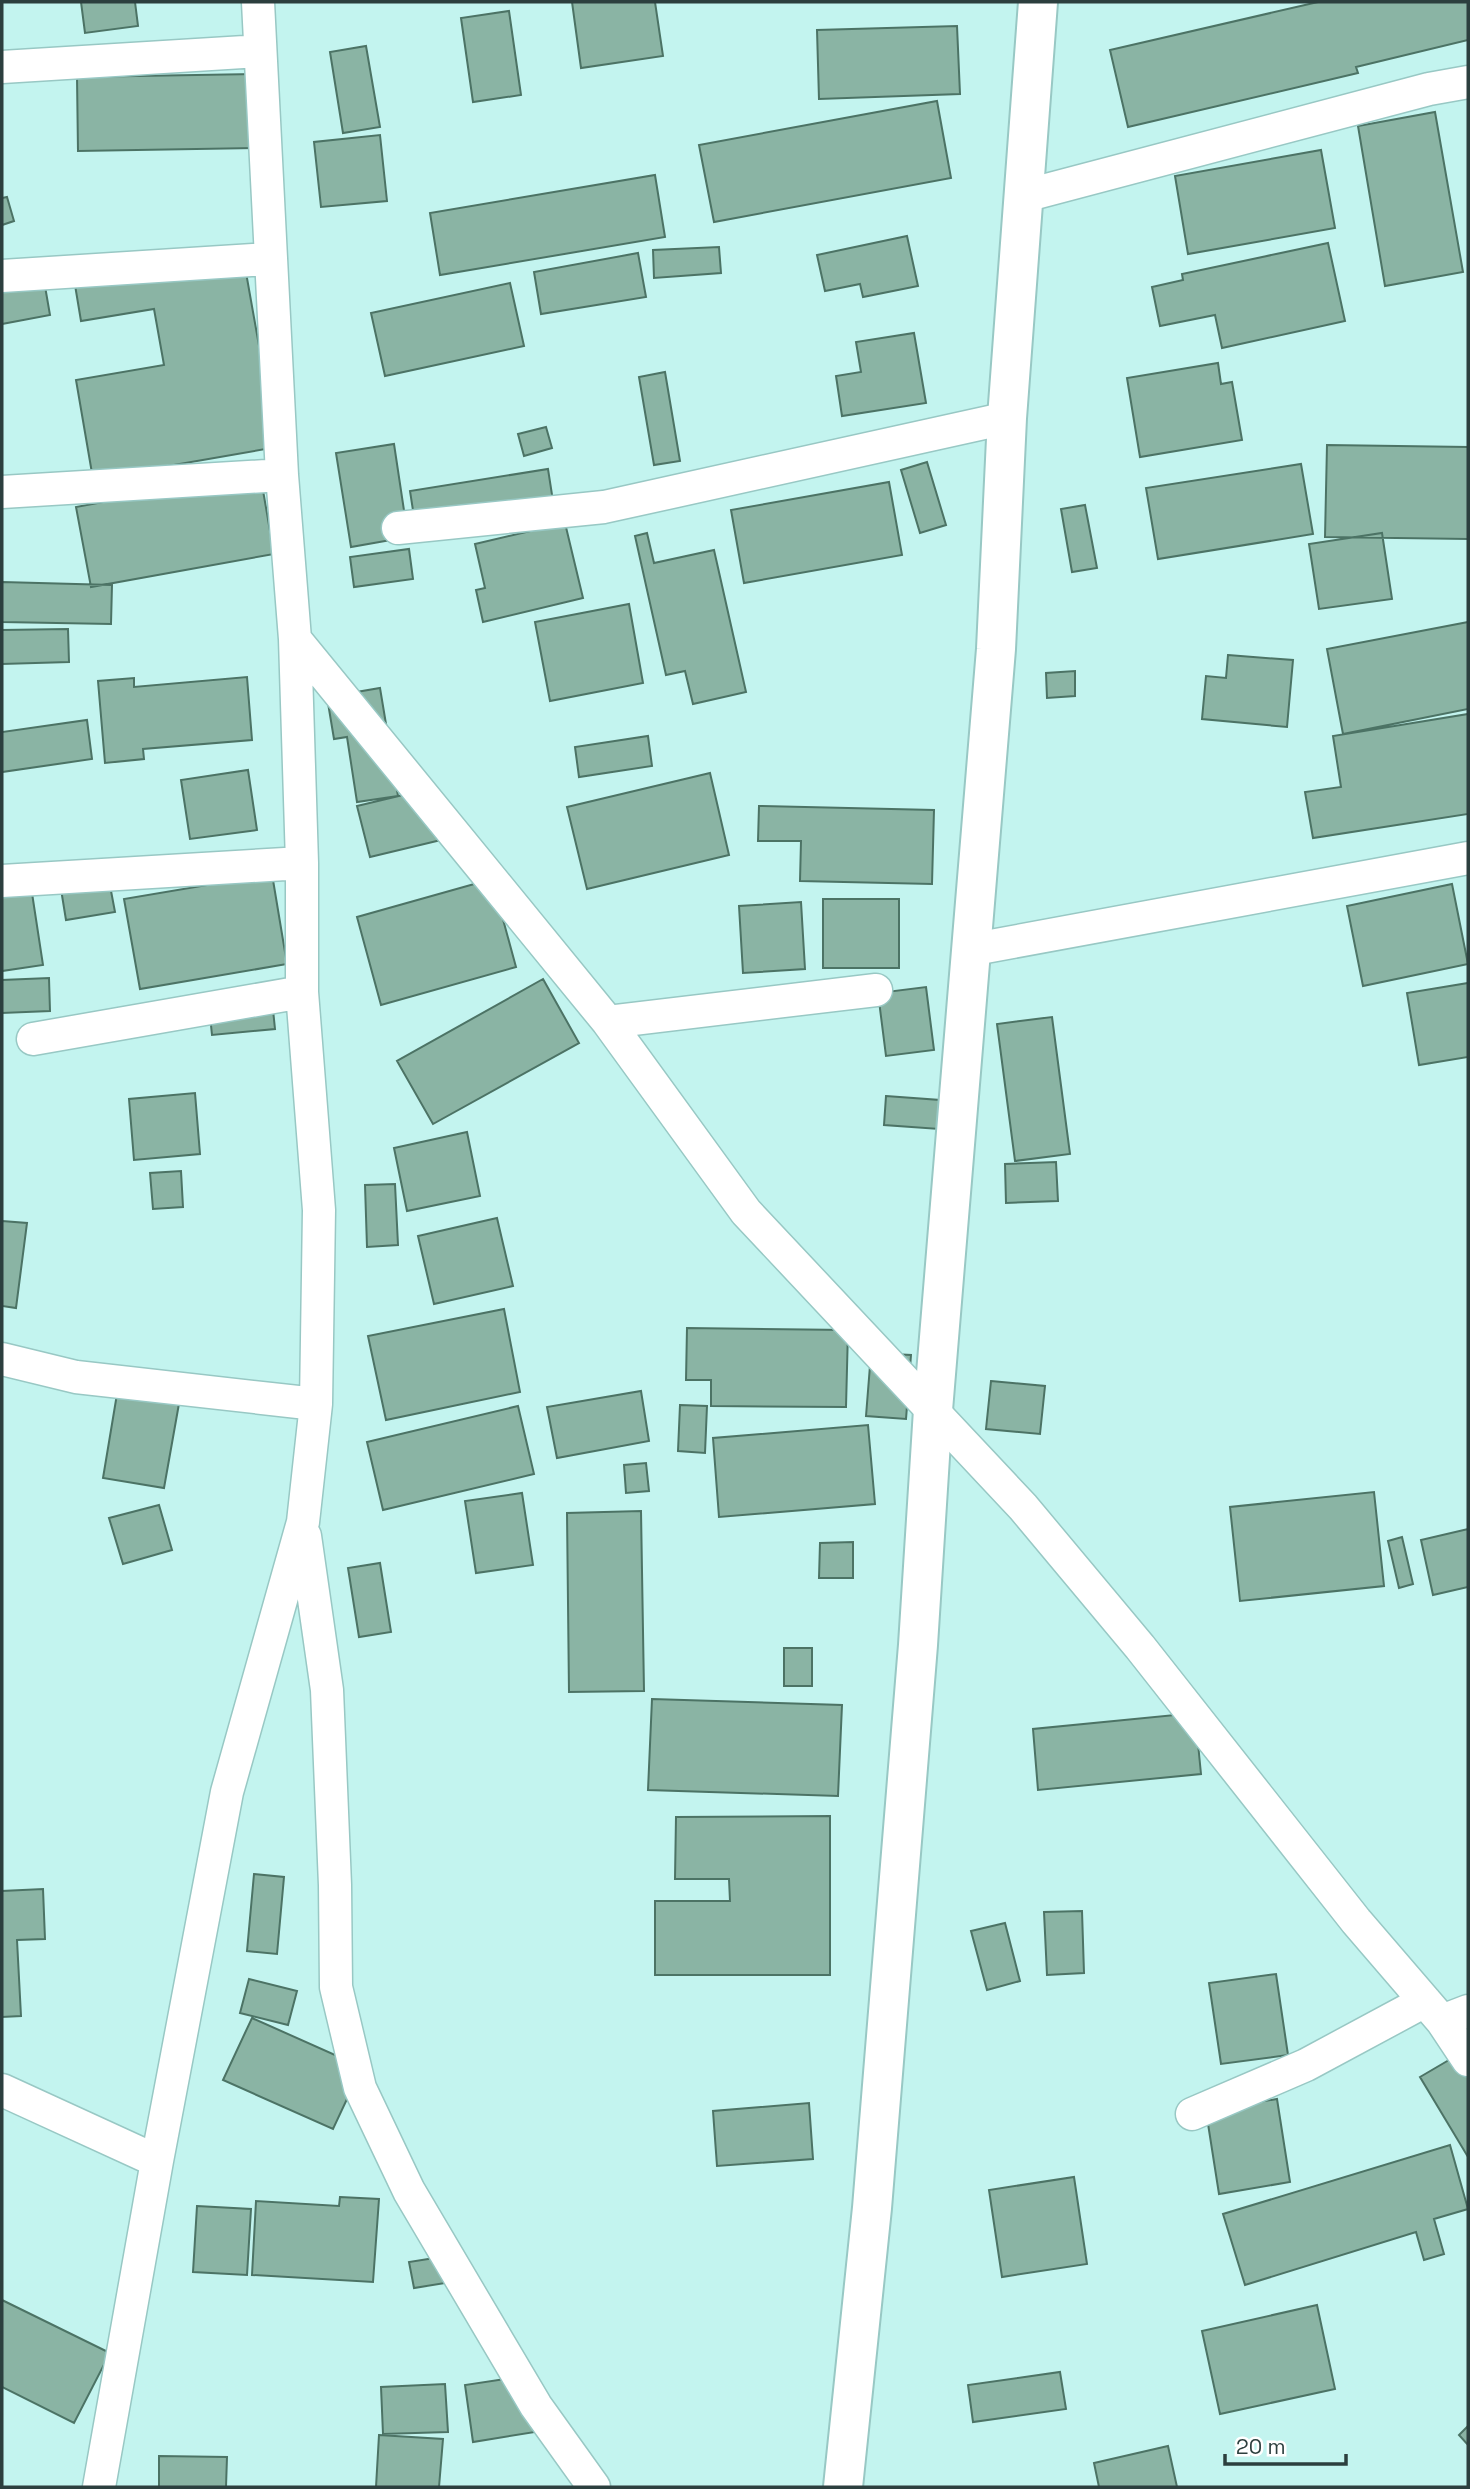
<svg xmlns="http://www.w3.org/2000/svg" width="1470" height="2489" font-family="'Space Grotesk',sans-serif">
	<rect width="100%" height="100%" fill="#c3f4ef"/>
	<path fill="#8ab4a4" stroke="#4c7365" stroke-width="2" d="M81,2H135L138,26L85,33Z
		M572,2H655L663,56L581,68Z
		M1318,2H1468V40L1356,67L1358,73L1128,127L1110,50Z
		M1318,2H1468V40L1356,67L1358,73L1128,127L1110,50Z
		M509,11L521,95L473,102L461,18Z
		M957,26L960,94L819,99L817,30Z
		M366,46L380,127L343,133L330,52Z
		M257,74L259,148L78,151L77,77Z
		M937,101L951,178L714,222L699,145Z
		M1435,112L1463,272L1385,286L1358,126Z
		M1435,112L1463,272L1385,286L1358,126Z
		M380,135L387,201L321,207L314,142Z
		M1321,150L1335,228L1188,254L1175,176Z
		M1321,150L1335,228L1188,254L1175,176Z
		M655,175L665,237L440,275L430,213Z
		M7,197L14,221L2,225V198Z
		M907,236L918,286L863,297L860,284L825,291L817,255Z
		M1328,243L1345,321L1222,348L1215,315L1160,326L1152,287L1183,280L1182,274Z
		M1328,243L1345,321L1222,348L1215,315L1160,326L1152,287L1183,280L1182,274Z
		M719,247L721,273L654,278L653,250Z
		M242,250L277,447L93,479L76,380L164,365L154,309L81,321L74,279Z
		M638,253L646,297L541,314L534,272Z
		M42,269L50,315L2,324V276Z
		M510,283L524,346L385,376L371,313Z
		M914,333L926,403L842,416L836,376L861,372L856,342Z
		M1218,363L1221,384L1232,382L1242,440L1140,457L1127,378Z
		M665,372L680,461L654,465L639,377Z
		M546,427L552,448L524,456L518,434Z
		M394,444L408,537L351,547L336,453Z
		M1327,445L1468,447V539L1325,537Z
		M1327,445L1468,447V539L1325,537Z
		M927,462L946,525L920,533L901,470Z
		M1301,464L1313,534L1158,559L1146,488Z
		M548,469L555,514L417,536L410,491Z
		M260,473L274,554L91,587L76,507Z
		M889,482L902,555L744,583L731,510Z
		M1085,505L1097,568L1072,572L1061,509Z
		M565,523L583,598L483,622L476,590L485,588L475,544Z
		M647,533L654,563L714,550L746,692L693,704L685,671L666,675L635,536Z
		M1382,533L1392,599L1319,609L1309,544Z
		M1382,533L1392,599L1319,609L1309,544Z
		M409,549L413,579L354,587L350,557Z
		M2,582L112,585L111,624L2,622Z
		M629,604L643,683L550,701L535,622Z
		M1468,622V709L1343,734L1327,649Z
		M1468,622V709L1343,734L1327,649Z
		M68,629L69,662L2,664V630Z
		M1228,655L1293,660L1287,727L1202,719L1206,676L1226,678Z
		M1075,671V696L1047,698L1046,673Z
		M247,677L252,740L143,749L144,759L105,763L98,681L134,678V687Z
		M380,688L398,796L357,802L347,737L334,739L327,697Z
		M1468,714V814L1313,838L1305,792L1341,787L1333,736Z
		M1468,714V814L1313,838L1305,792L1341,787L1333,736Z
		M87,720L92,759L2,772V732Z
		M648,736L652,766L579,777L575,747Z
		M248,770L257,830L190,839L181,780Z
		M710,773L729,855L587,889L567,807Z
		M428,789L441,840L370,857L357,806Z
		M759,806L934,810L932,884L800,881L801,841H758Z
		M272,874L287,964L140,989L124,899Z
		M108,875L115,912L66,920L60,883Z
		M492,879L516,967L381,1005L357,917Z
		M30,880L43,965L2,971V885Z
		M1452,884L1468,964L1363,986L1347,906Z
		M1452,884L1468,964L1363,986L1347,906Z
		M823,899H899V968H823Z
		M801,902L805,969L743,973L739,906Z
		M49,978L50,1011L2,1013V980Z
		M543,979L579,1043L433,1124L397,1061Z
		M1468,983V1057L1419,1065L1407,993Z
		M926,987L934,1050L886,1056L878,993Z
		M272,1000L275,1029L212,1035L209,1006Z
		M1052,1017L1070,1154L1015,1161L997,1024Z
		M195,1093L200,1154L134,1160L129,1099Z
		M886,1096L940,1100L939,1129L884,1125Z
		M467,1132L480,1196L407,1211L394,1148Z
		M1056,1162L1058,1201L1006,1203L1005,1164Z
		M181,1171L183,1207L153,1209L150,1173Z
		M395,1184L398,1245L367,1247L365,1185Z
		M497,1218L513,1286L434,1304L418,1236Z
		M2,1221L27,1223L16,1308L2,1306Z
		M504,1309L520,1392L386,1420L368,1336Z
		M687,1328L848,1330L846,1407L711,1406V1380H686Z
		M871,1353L911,1355L906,1419L866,1416Z
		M991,1381L1045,1386L1040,1434L986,1429Z
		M118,1388L180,1398L164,1488L103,1478Z
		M641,1391L649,1441L557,1458L547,1407Z
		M680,1405L707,1406L705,1453L678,1451Z
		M518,1406L534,1474L383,1510L367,1442Z
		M868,1425L875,1504L719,1517L713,1438Z
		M646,1463L649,1491L626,1493L624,1465Z
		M1374,1492L1384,1586L1240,1601L1230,1507Z
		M522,1493L533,1565L476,1573L465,1501Z
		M159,1505L172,1550L123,1564L109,1518Z
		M641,1511L644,1691L569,1692L567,1513Z
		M1468,1529V1587L1433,1595L1421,1540Z
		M1402,1537L1413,1584L1399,1588L1388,1541Z
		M853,1542V1578H819L820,1543Z
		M380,1563L391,1632L359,1637L348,1568Z
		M784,1648H812V1686H784Z
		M652,1699L842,1705L838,1796L648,1790Z
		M1195,1713L1201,1774L1038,1790L1033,1729Z
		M830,1816V1975H655V1901H730L729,1879H675L676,1817Z
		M254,1874L284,1877L277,1954L247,1951Z
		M43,1889L45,1939L17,1940L21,2016L2,2017V1891Z
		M1082,1911L1084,1973L1047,1975L1044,1912Z
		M1005,1923L1020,1981L987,1990L971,1931Z
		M1276,1974L1288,2055L1221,2064L1209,1983Z
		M249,1979L297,1991L288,2025L240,2013Z
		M252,2018L362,2067L333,2129L223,2080Z
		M1466,2050L1468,2053V2157L1420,2077Z
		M1277,2099L1290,2182L1219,2194L1206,2111Z
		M809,2103L813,2159L717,2166L713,2111Z
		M1450,2145L1468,2209L1434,2219L1444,2254L1424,2260L1416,2232L1245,2285L1223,2214Z
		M1074,2177L1087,2264L1002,2277L989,2190Z
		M340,2197L379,2199L373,2282L252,2275L256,2201L339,2206Z
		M197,2206L251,2209L247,2275L193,2272Z
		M460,2254L464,2280L414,2288L409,2262Z
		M2,2300L110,2353L74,2423L2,2387Z
		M1317,2305L1335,2389L1220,2414L1202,2331Z
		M1060,2372L1066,2409L973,2422L968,2385Z
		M526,2376L535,2432L473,2442L465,2385Z
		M445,2384L448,2432L383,2434L381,2387Z
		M1468,2426V2445L1459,2435Z
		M379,2435L443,2439L439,2487H376Z
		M1168,2446L1177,2487H1099L1094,2463Z
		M159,2456L227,2457L226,2487H159Z"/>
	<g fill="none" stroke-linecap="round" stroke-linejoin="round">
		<defs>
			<path id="minor" d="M2,67L259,51
				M1024,196L1429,89L1468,82
				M2,276L269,259
				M2,492L282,475
				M398,528L604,507L1007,418
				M295,639L608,1022L746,1212L1023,1507L1140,1647L1356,1921L1442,2021L1468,2060
				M2,881L302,863
				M969,950L1468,858
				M608,1022L876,990
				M33,1039L302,992
				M2,1359L76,1377L316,1404
				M305,1536L327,1690L335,1885L336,1987L360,2088L409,2191L536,2406L594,2487
				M1442,2021L1468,2011
				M2,2090L157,2161
				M1192,2114L1306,2065L1425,2001
				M99,2487L157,2161L227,1792L303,1522L316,1404L319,1210L302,992V863L295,639L282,475L258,2"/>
			<path id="secondary" d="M843,2487L872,2208L918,1645L933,1410L996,649L1007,418L1038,2"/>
		</defs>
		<use href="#minor" stroke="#98c8c4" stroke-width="35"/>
		<use href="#secondary" stroke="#98c8c4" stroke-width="42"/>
		<use href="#minor" stroke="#fff" stroke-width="32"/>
		<use href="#secondary" stroke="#fff" stroke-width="38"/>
	</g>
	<rect width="1470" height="2489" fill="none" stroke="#2c3f3e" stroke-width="7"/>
	<path d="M1225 2454v10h121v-10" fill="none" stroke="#2c3f3e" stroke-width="3.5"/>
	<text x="1236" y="2454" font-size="21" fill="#2c3f3e" stroke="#ffffff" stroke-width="5" paint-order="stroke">20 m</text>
</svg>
